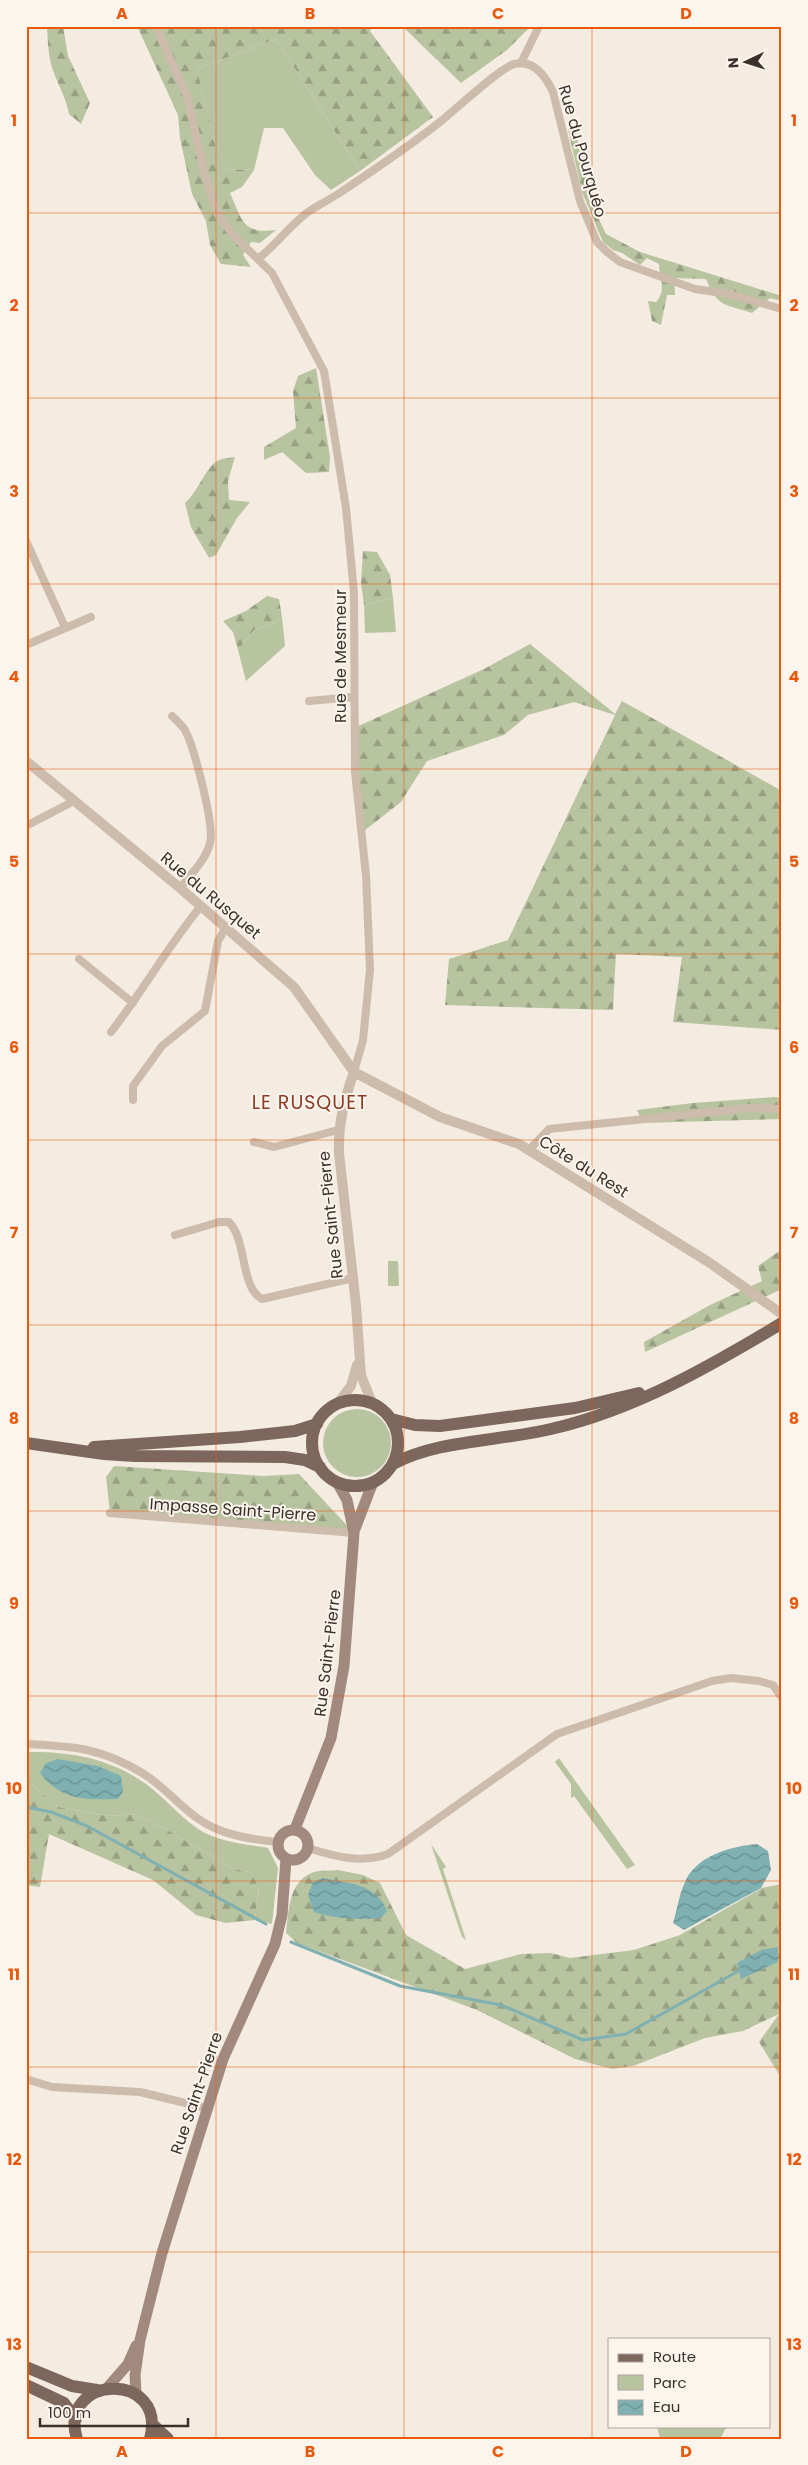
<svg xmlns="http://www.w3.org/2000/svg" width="808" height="2465" font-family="Poppins,sans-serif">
	<defs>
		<pattern id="forest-firs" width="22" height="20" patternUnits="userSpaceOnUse" patternTransform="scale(1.25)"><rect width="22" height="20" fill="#b8c4a0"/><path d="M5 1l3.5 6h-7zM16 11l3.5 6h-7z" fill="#97a083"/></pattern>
		<pattern id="water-waves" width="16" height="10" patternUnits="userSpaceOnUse" patternTransform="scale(1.25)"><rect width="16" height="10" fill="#7fb0b2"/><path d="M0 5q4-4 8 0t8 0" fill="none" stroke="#699091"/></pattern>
	</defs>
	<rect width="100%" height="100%" fill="#f4ebe1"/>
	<path fill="#b8c4a0" d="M276,39L360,171L331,190L315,175L283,128H264L254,170L226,169L216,149L197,69Z
		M393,598L396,632L365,633L364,605Z
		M282,617L285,646L246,681L238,650L254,630L274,623Z
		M388,1261H398L399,1286H388Z
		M323 1443a34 34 0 1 1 68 0a34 34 0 1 1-68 0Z
		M26,1752C69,1751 110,1758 146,1784C164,1797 179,1816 198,1829C218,1842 245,1844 268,1848L278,1868L272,1924L255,1920L259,1888L250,1872L234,1869L169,1831L135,1814L107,1816L59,1807L26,1779Z
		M559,1758L635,1865L627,1869L574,1796L571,1798V1784L555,1762Z
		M431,1844L446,1867L443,1869L466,1940L462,1937Z
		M657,2426H727L720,2439H660Z"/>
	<path fill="url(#forest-firs)" d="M47,26H63L68,56L90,103L81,124L69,114C66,98 60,89 54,73C48,59 48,42 47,26Z
		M137,26H373L370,31L433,117L360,171L276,39L197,69L216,148L226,169L254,170L242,187L230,193C242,221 243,234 276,230L260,243L251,242L243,255L251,267L221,264L210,245L206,221L192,194L180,138L178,115Z
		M402,26H531L507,50L461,83Z
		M568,129L575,131L583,159L589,199L606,234L640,252L782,296V301L770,298L752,313C725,304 717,307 706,279L674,278L675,295H667L661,325L652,321L648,301L656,302C667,290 659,279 659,264L647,258L640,265L622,253L613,250L603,242L582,192Z
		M316,368L330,457L329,472L306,473L282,452L264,460V447L296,428L293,391L298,376Z
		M235,457L228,481L229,500L250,502L237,518L216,555L209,558L191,527L185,503C198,492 206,466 219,460C224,458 230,458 235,457Z
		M363,551L377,552L390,575L393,598L364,605L361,583Z
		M267,596L279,599L282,617L274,623L254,630L238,650L233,632L223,621L246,611Z
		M530,644L615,714L622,701L782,791V1030L673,1022L682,957L616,954L613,1010L445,1005L449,959L508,940L615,715L574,702L528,715L504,735L427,761L401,802L360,834L354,728L484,669Z
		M774,1097L782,1098V1119L643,1123L637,1110L693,1103Z
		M782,1249V1289L645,1352L644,1342L710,1305L762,1281L758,1266Z
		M114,1466L263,1476L299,1474L354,1533L110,1513L106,1477Z
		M26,1779L59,1807L107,1816L135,1814L169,1831L234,1869L250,1872L259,1887L255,1920L226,1923L196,1915L153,1880L49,1834L40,1887L26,1885Z
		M338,1870L363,1875L380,1883L406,1935L465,1969L521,1954L551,1953L570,1958L634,1950L680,1935L762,1888L782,1884V2079L759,2042L779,2014L743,2031L705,2038L633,2066L612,2069L575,2059L477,2010L297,1943L286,1933C289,1911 288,1881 314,1872C321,1870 331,1871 338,1870Z"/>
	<path fill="url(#water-waves)" d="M58,1759L98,1766L121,1776L123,1792L118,1799C86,1800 61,1801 40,1773L46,1763Z
		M757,1844L768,1851L771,1870L761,1888L684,1930L673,1923C677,1910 679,1895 685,1882C696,1856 731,1846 757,1844Z
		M323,1878C348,1883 377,1884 387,1911L381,1918C359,1920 335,1919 314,1912L308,1895L313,1882Z
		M778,1947V1962L741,1979L737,1963L761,1950Z"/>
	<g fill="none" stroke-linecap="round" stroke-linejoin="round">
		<path stroke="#7fb0b2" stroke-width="3" d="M26,1807L51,1812L87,1826L266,1924
			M291,1942L400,1986L501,2005L583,2040L626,2034L742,1969"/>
		<path stroke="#cdbbac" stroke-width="8" d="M158,26V32L187,96L205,175L217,212L232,234L272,273L324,371L346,508L354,592L355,772L366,875L370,970L363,1040L354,1072
			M521,63L539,26
			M259,258C277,244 290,225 308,212C319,205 330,199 341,192C374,170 408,147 440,122C454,111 501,67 514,64C534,59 546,77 553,92L580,201L597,242L606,251L620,262L695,289L729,294L782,309
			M26,541L65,627
			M26,645L91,617
			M309,701L353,697
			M172,716C176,720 182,725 185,730C194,747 215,826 210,843C206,860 191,874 180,888
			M26,826L74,801
			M79,959L133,1003
			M111,1032C143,991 168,946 201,906
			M133,1100V1086L162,1046L205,1011L218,941L226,927
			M254,1142L274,1147L338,1130
			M529,1150L549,1129L750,1108L782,1109
			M175,1235L219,1222H229C247,1240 240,1287 262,1299L353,1278
			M110,1513L354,1533
			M26,1744C73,1746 102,1748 144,1774C163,1786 179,1805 197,1818C220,1835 250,1839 277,1842
			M308,1848C333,1856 361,1864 388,1854L557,1734L712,1681L731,1678L759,1681L773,1685L782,1698
			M26,2079L52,2087L140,2092L206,2108"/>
		<path stroke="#cdbbac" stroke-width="10" d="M26,761L180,888L294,987L354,1072L440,1117L519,1144L710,1263L782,1314
			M354,1072C344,1100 338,1123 339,1153L356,1305L361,1375L372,1403
			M338,1403L351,1386L357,1365"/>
		<path stroke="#a18a7d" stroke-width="11" d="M355,1529L373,1482
			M295,1829L331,1738L344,1666L354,1533L347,1500L337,1482
			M278 1845a15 15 0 1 1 30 0a15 15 0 1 1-30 0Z
			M107,2388L128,2364L136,2346
			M136,2394L135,2375L140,2340L162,2253L223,2059L275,1944L282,1915L286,1859"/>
		<path stroke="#7d675c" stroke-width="12" d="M312 1443a43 43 0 1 1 86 0a43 43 0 1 1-86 0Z
			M391,1419L415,1425L440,1426L575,1408L639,1393
			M26,1443L104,1454L135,1456L285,1457L305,1460L320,1467
			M94,1447L240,1437L295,1431L317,1424
			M393,1464C437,1440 501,1441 551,1429C634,1410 709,1367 782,1323
			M26,2367L72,2386L97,2390
			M26,2385L64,2403L76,2419
			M152,2424L168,2439
			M77,2439C57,2374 168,2370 150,2439"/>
	</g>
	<path fill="none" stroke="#e8590c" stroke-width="1" stroke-opacity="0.55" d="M216,26V2439M404,26V2439M592,26V2439M26,213H782M26,398H782M26,584H782M26,769H782M26,954H782M26,1140H782M26,1325H782M26,1511H782M26,1696H782M26,1881H782M26,2067H782M26,2252H782"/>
	<g text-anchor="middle" stroke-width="4" stroke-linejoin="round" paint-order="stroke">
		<g font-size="16" fill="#3b302b" stroke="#fbf5ee">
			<text transform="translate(583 151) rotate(74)" y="6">Rue du Pourquéo</text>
			<text transform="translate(340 656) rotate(-90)" y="6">Rue de Mesmeur</text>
			<text transform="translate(211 895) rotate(40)" y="6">Rue du Rusquet</text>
			<text transform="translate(584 1166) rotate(32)" y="6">Côte du Rest</text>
			<text transform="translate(330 1215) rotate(-96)" y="6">Rue Saint-Pierre</text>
			<text transform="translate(233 1509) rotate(4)" y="6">Impasse Saint-Pierre</text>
			<text transform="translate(327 1653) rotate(-83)" y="6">Rue Saint-Pierre</text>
			<text transform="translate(196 2093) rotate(-71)" y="6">Rue Saint-Pierre</text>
		</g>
		<g font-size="19" letter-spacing="1" fill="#8c3b22" stroke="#fbf5ee">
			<text x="310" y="1109">LE RUSQUET</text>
		</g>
	</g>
	<rect width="808" height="2465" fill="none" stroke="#fbf5ee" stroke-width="55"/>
	<rect x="608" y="2338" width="162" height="90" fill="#fbf5ee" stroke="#aea6a0"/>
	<rect x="618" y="2354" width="25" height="8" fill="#7d675c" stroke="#aea6a0"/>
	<text x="653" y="2362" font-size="15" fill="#3b302b">Route</text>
	<rect x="618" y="2375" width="25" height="15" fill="#b8c4a0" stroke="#aea6a0"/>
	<text x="653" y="2388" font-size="15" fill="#3b302b">Parc</text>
	<rect x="618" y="2400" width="25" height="15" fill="url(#water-waves)" stroke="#aea6a0"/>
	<text x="653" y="2412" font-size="15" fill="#3b302b">Eau</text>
	<g transform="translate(746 62) rotate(266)" stroke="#fbf5ee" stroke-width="4" paint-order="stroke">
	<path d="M0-4L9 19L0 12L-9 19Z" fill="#3b302b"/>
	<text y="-8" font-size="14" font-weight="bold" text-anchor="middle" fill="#3b302b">N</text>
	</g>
	<path d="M40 2418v8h148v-8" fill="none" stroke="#3b302b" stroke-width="2.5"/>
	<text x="48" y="2418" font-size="15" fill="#3b302b" stroke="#fbf5ee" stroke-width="4" paint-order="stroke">100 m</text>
	<rect x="28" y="28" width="752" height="2410" fill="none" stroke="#e8590c" stroke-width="2"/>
	<g font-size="16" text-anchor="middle" font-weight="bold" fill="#e8590c">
		<text x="122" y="19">A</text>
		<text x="310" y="19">B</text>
		<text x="498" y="19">C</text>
		<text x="686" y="19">D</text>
		<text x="14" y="126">1</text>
		<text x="794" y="126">1</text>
		<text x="14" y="311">2</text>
		<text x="794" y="311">2</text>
		<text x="14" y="497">3</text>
		<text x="794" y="497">3</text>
		<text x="14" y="682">4</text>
		<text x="794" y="682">4</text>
		<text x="14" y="867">5</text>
		<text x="794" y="867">5</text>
		<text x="14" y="1053">6</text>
		<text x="794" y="1053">6</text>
		<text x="14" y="1238">7</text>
		<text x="794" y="1238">7</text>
		<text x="14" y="1424">8</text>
		<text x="794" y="1424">8</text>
		<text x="14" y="1609">9</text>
		<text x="794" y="1609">9</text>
		<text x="14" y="1794">10</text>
		<text x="794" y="1794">10</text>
		<text x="14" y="1980">11</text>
		<text x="794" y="1980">11</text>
		<text x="14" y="2165">12</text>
		<text x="794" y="2165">12</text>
		<text x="14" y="2350">13</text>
		<text x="794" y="2350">13</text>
		<text x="122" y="2457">A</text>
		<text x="310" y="2457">B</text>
		<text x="498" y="2457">C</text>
		<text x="686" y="2457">D</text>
	</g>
</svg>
